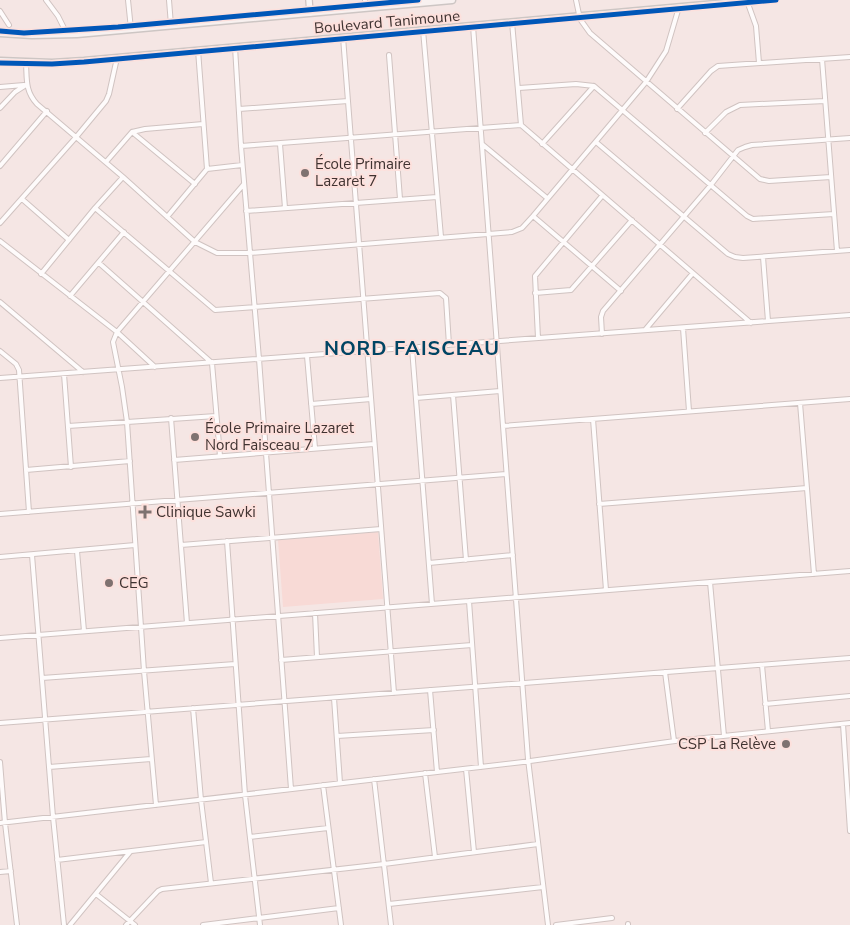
<svg xmlns="http://www.w3.org/2000/svg" width="850" height="925" font-family="'Nunito Sans',sans-serif">
	<rect width="100%" height="100%" fill="#f5e6e4"/>
	<path fill="#f8dad6" d="M378,532L383,599L283,607L278,540Z"/>
	<g fill="none" stroke-linecap="round" stroke-linejoin="round">
		<defs>
			<path id="street" d="M46,0L58,16L67,34
				M128,0L131,29
				M169,0L171,25
				M365,0L366,8
				M576,0L580,19L590,33L760,179L769,181L831,177
				M747,1L756,26L759,63
				M0,11L9,25
				M512,22L521,125L751,323
				M473,26L528,759L548,925
				M423,30L441,237
				M343,37L394,693
				M235,47L241,146L259,359L291,789
				M198,50L207,169
				M389,55L400,199
				M822,59L837,251
				M26,63C27,79 25,91 37,104L123,177L195,242L217,253H250L512,232L522,228L533,216L646,82L666,51L679,7
				M0,87L24,85
				M519,88L576,84L594,86L747,216L753,219L834,214
				M0,108L15,92L26,85
				M239,109L348,101
				M677,109L711,71L718,66L850,57
				M132,132L195,184
				M705,133L726,112L740,105L825,101
				M596,142L728,254L735,257L743,258L850,250
				M280,144L285,208
				M482,144L547,198
				M542,144L594,86
				M241,146L521,125
				M106,162L132,132L145,129L203,124
				M0,166L47,111
				M22,199L69,240
				M95,208L215,310L440,293L446,298L449,345
				M246,211L437,197
				M533,216L621,291
				M167,217L207,169L242,165
				M0,223L77,136L106,101L109,94L117,58
				M0,241L117,332L155,367
				M763,257L768,321
				M99,263L212,363L220,456
				M41,274L95,208L123,177
				M535,293L571,290L632,220
				M70,296L124,232
				M0,302L83,372
				M683,328L689,411
				M645,330L693,273
				M602,334L601,317L603,311L710,186L738,150L745,147L752,145L850,138
				M538,338L535,276L602,196
				M412,348L432,604
				M0,351L16,364L19,370L29,512
				M307,356L315,448
				M64,374L71,467
				M0,378L850,315
				M453,395L466,560
				M416,398L500,391
				M800,403L814,574
				M311,404L371,399
				M171,418L187,623
				M593,419L606,590
				M68,426L216,416
				M503,426L850,399
				M174,460L374,444
				M26,470L130,461
				M599,504L807,488
				M0,514L506,474
				M227,541L245,795L260,925
				M181,545L381,529
				M77,551L84,631
				M32,555L53,817L64,925
				M0,557L135,545
				M429,563L513,555
				M710,582L724,736
				M469,601L481,767
				M315,613L317,657
				M0,638L850,571
				M281,660L472,645
				M762,665L768,731
				M665,672L674,741
				M42,678L235,664
				M430,690L437,772
				M334,698L340,783
				M765,704L850,696
				M193,708L201,800L211,883
				M0,723L850,658
				M843,724L850,831
				M337,736L434,730
				M0,762L5,823L17,925
				M49,767L151,759
				M466,769L474,852
				M425,773L435,857
				M374,779L391,925
				M323,785L341,925
				M156,805L144,671L127,422L122,387L113,342L117,332L244,184
				M0,823L523,762L675,741L850,723
				M250,837L328,828
				M57,860L206,842
				M0,872L11,871
				M96,894L135,925
				M389,904L543,887
				M628,924V925
				M70,925L130,852
				M126,925L158,891L162,889L384,864L538,844
				M203,925L339,908
				M556,925L612,918"/>
			<path id="secondary" d="M309,0L310,13"/>
			<path id="primary" d="M0,33L32,35L77,34L452,0
				M0,61L52,63L84,61L760,0"/>
		</defs>
		<use href="#street" stroke="#d0c3c1" stroke-width="6"/>
		<use href="#secondary" stroke="#d0c3c1" stroke-width="8"/>
		<use href="#primary" stroke="#cdc6c4" stroke-width="9"/>
		<use href="#street" stroke="#fefbfb" stroke-width="4"/>
		<use href="#secondary" stroke="#fbf6f5" stroke-width="5.5"/>
		<use href="#primary" stroke="#f8f1f0" stroke-width="6"/>
		<defs>
			<path id="cycleway" d="M0,31L24,33L118,27L418,0
				M0,63L52,64L84,62L776,0"/>
		</defs>
		<use href="#cycleway" stroke="#fde0dc" stroke-width="8"/>
		<use href="#cycleway" stroke="#0057b8" stroke-width="5"/>
	</g>
	<g fill="#7f7270" stroke="#fde0dc" stroke-width="2">
		<circle cx="305" cy="173" r="5"/>
		<circle cx="195" cy="437" r="5"/>
		<path d="M142.5 504.5h5v5h5v5h-5v5h-5v-5h-5v-5h5z"/>
		<circle cx="109" cy="583" r="5"/>
		<circle cx="786" cy="744" r="5"/>
	</g>
	<g text-anchor="middle" stroke-width="4" stroke-linejoin="round" paint-order="stroke">
		<g font-size="15" fill="#403331" stroke="#fde0dc">
			<text transform="translate(387 22) rotate(-5)" y="5">Boulevard Tanimoune</text>
		</g>
		<g font-size="15" fill="#403331" stroke="#fde0dc" text-anchor="start">
			<text x="315" y="169">École Primaire<tspan x="315" dy="17">Lazaret 7</tspan></text>
			<text x="205" y="433">École Primaire Lazaret<tspan x="205" dy="17">Nord Faisceau 7</tspan></text>
			<text x="156" y="517">Clinique Sawki</text>
			<text x="119" y="588">CEG</text>
			<text x="776" y="749" text-anchor="end">CSP La Relève</text>
		</g>
		<g font-size="20" font-weight="bold" letter-spacing="1" fill="#014564" stroke="#fde0dc">
			<text x="412" y="355">NORD FAISCEAU</text>
		</g>
	</g>
</svg>
